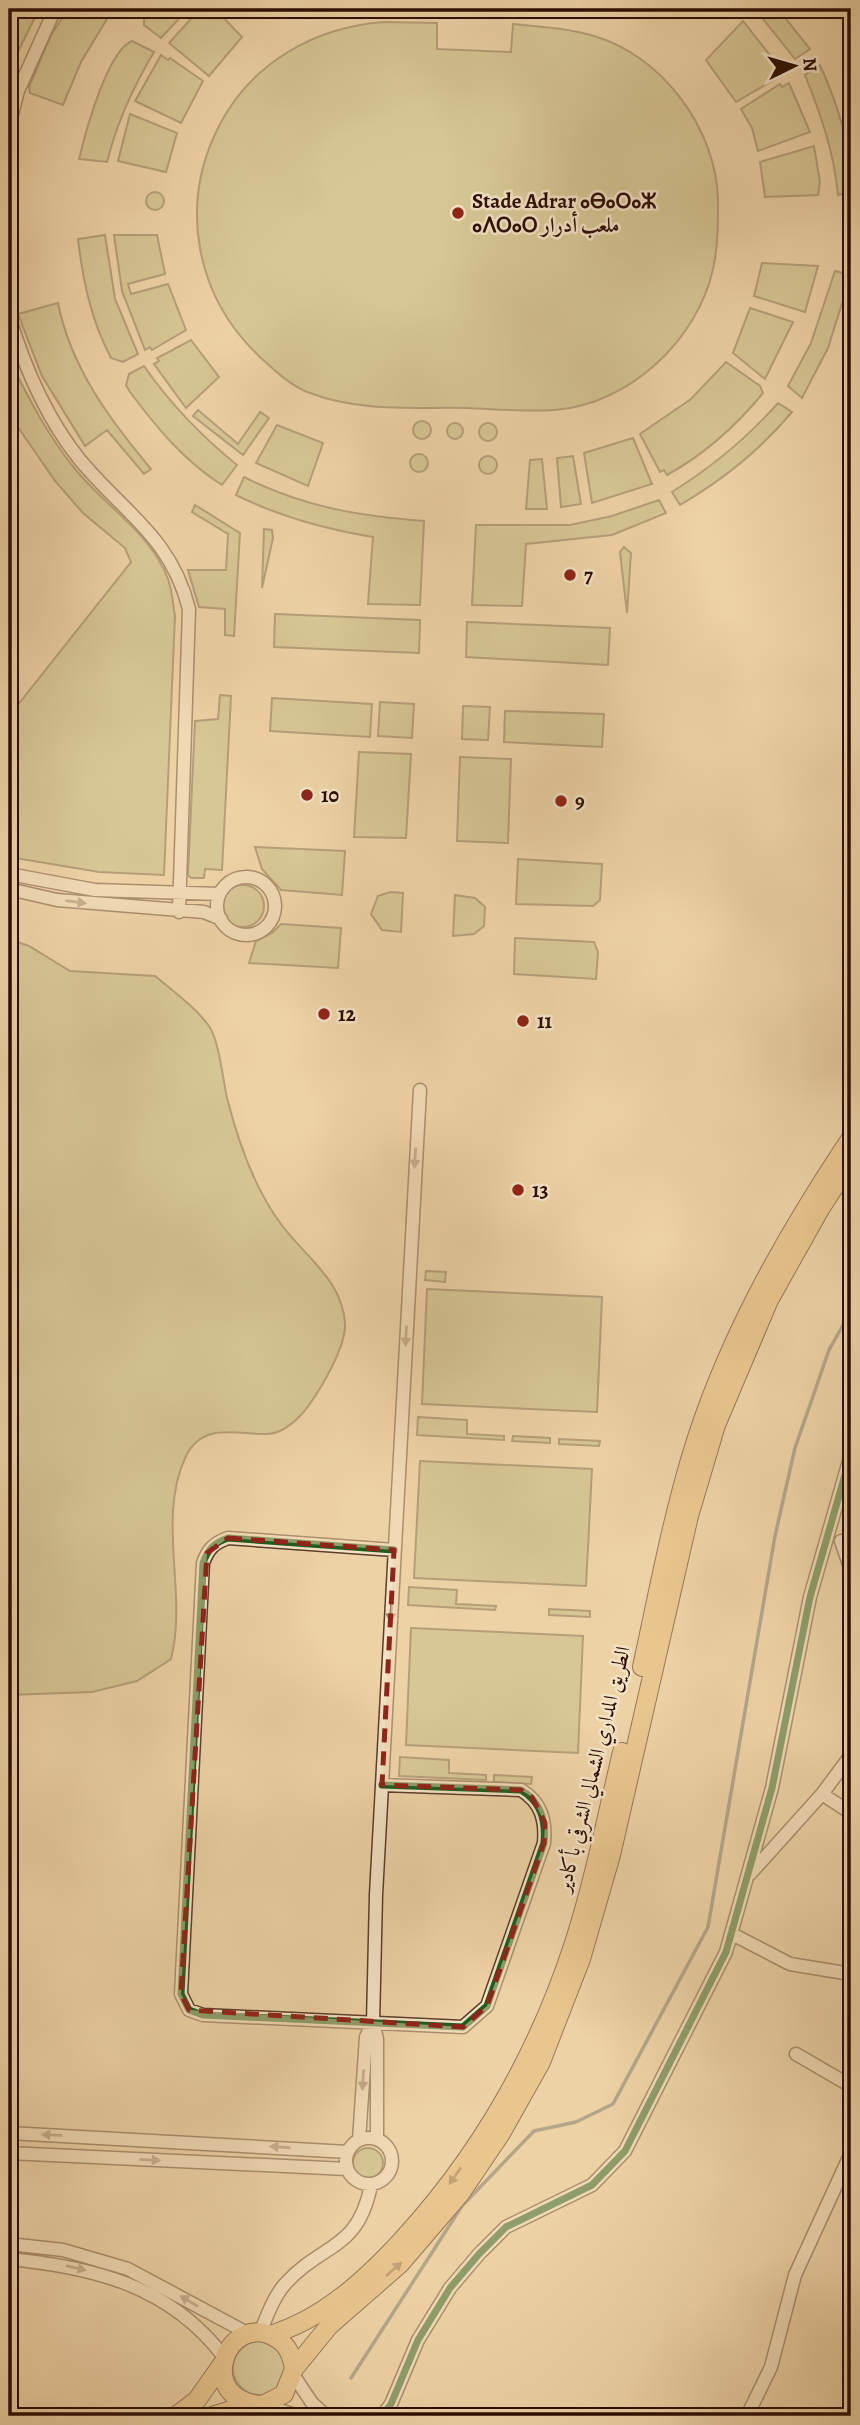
<svg xmlns="http://www.w3.org/2000/svg" width="860" height="2425" font-family="Alegreya,Amiri,'Noto Sans Tifinagh',serif">
	<rect width="100%" height="100%" fill="#edd2a6"/>
	<filter id="stains"><feTurbulence type="fractalNoise" baseFrequency=".00286" numOctaves="4"/><feColorMatrix values="0 0 0 0 .2 0 0 0 0 .09 0 0 0 0 .02 0 0 0 .5 -.17"/></filter>
	<radialGradient id="worn" r=".72"><stop offset=".6" stop-color="#630" stop-opacity="0"/><stop offset="1" stop-color="#630" stop-opacity=".3"/></radialGradient>
	<path fill="#beba83" stroke="#746342" stroke-width="2" d="M9,9H39L9,70Z
		M68,9H113L81,62L63,105L30,93L29,87L51,35Z
		M151,9H188L161,38L144,25V19Z
		M200,9H215L242,37L209,76L169,43Z
		M755,9H778L810,49L795,59Z
		M743,21L781,69L774,74L777,78L736,102L706,60Z
		M384,22L437,23V49L511,52L513,24C540,27 567,28 594,36C663,56 717,130 718,201C718,223 718,247 713,269C697,341 629,404 555,410C526,412 495,409 466,408C414,407 359,412 310,393C292,387 274,370 260,357C196,297 178,206 219,126C251,63 315,27 384,22Z
		M132,41L154,52C133,87 117,122 107,162L79,159C85,134 107,51 132,41Z
		M161,55L168,60L170,58L203,81L181,123L135,101Z
		M820,65C839,107 851,147 851,192L838,195C834,152 821,115 805,75Z
		M789,83L810,132L758,151L752,128L741,109L780,84L782,87Z
		M130,114L177,133L166,172L118,161Z
		M814,146L820,182L818,195L765,197L760,162Z
		M146 201a9 9 0 1 1 18 0a9 9 0 1 1-18 0Z
		M105,235L115,299L138,354L123,362L111,358C91,320 83,281 78,239Z
		M114,235H157L165,274L128,284L131,294L168,284L186,330L152,350L150,347L145,350L122,291Z
		M762,263L818,266L805,312L754,296Z
		M835,271L851,275L828,348L802,398L788,386L811,343Z
		M58,303C71,368 110,420 151,469L144,474L107,430L85,446L42,376L18,314Z
		M750,308L793,322L765,379L733,353Z
		M191,340L219,377L186,408L154,364L159,361L157,358Z
		M9,359C28,397 48,436 75,469C105,506 151,533 168,579C172,590 173,604 175,616L164,875L99,872L9,857V716L131,562L125,548L83,513L55,481L9,414Z
		M726,362L760,386L763,393C736,426 705,454 667,475L664,470L660,472L640,434L691,399Z
		M144,366C171,405 200,435 237,465L222,485C184,461 157,428 130,392L126,385L129,374Z
		M778,403L792,412C759,451 724,479 680,505L672,492C712,467 747,438 778,403Z
		M198,410L238,444L260,412L269,418L243,455L193,416Z
		M413 430a9 9 0 1 1 18 0a9 9 0 1 1-18 0Z
		M447 431a8 8 0 1 1 16 0a8 8 0 1 1-16 0Z
		M479 432a9 9 0 1 1 18 0a9 9 0 1 1-18 0Z
		M277,425L323,443L308,486L256,463Z
		M633,438L652,484L592,503L584,453Z
		M410 463a9 9 0 1 1 18 0a9 9 0 1 1-18 0Z
		M479 465a9 9 0 1 1 18 0a9 9 0 1 1-18 0Z
		M573,456L581,504L561,507L557,458Z
		M542,459L547,509H526L530,460Z
		M244,477C304,507 358,516 424,521L420,605L368,604L373,537C324,529 280,517 236,495Z
		M659,500L666,513L612,535L526,544L522,606L472,605L476,525H570L612,516Z
		M195,505L240,533L234,636L225,635V609L199,607L188,570H226L228,534L192,512Z
		M264,529L272,530L273,538L262,588Z
		M624,547L631,553L627,613L620,552Z
		M275,614L420,620L419,653L274,647Z
		M467,622L610,628L608,665L466,657Z
		M220,695L231,696L222,870L205,869L204,878H191L188,875L195,721L218,719Z
		M272,698L372,704L370,737L270,731Z
		M380,702L414,704L412,738L378,736Z
		M463,706L490,707L488,740L462,739Z
		M505,711L604,714L602,747L504,742Z
		M359,752L411,754L406,838L354,837Z
		M460,757L511,759L508,843L457,841Z
		M255,847L345,851L342,895L281,890L262,869Z
		M518,859L602,864L600,900L593,906L516,904Z
		M222 906a21 21 0 1 1 42 0a21 21 0 1 1-42 0Z
		M390,892L403,893L401,932L382,930L371,914L378,896Z
		M455,895L475,898L485,907L484,926L474,934L453,936Z
		M281,924L341,928L338,968L249,963L256,941L272,933Z
		M515,938L594,942L598,952L596,979L514,974Z
		M9,939L29,946L70,971L155,976C173,991 195,1007 209,1026C219,1040 223,1080 227,1098C238,1141 254,1188 281,1224C304,1256 343,1280 345,1324C346,1346 322,1387 309,1405C300,1418 283,1434 267,1434C239,1435 203,1421 186,1456C156,1519 188,1593 171,1659L137,1681L92,1692L9,1695Z
		M426,1271L446,1272L445,1282L425,1280Z
		M427,1289L602,1297L597,1412L422,1404Z
		M418,1417L467,1420V1434L504,1436V1440L417,1435Z
		M513,1436L550,1438V1443L512,1441Z
		M559,1439L600,1441L599,1446L559,1444Z
		M420,1461L592,1469L586,1586L414,1578Z
		M409,1587L457,1590L456,1604L496,1606L495,1610L408,1605Z
		M549,1609L590,1611V1617L549,1615Z
		M411,1628L583,1636L578,1753L406,1745Z
		M400,1757L449,1760V1773L486,1775V1780L399,1776Z
		M494,1775L532,1777L531,1784L494,1782Z
		M353 2163a15 15 0 1 1 30 0a15 15 0 1 1-30 0Z
		M233 2368a27 27 0 1 1 54 0a27 27 0 1 1-54 0Z"/>
	<g fill="none" stroke-linecap="round" stroke-linejoin="round">
		<path stroke="#70716b" stroke-width="3.5" d="M351,2378L462,2206L534,2131L576,2122L613,2104L708,1927L775,1536L795,1448L829,1350L851,1311"/>
		<defs>
			<path id="minor" d="M9,126L18,91L55,9
				M9,316C24,366 47,419 80,460C124,513 171,537 189,609L179,912
				M9,874L95,890L219,894
				M217 906a29 29 0 1 1 58 0a29 29 0 1 1-58 0Z
				M9,889L57,900L204,912L221,919
				M841,1541L851,1570
				M382,1785L521,1790C541,1802 546,1820 544,1843L487,2006L463,2027L203,2015L189,2010L181,1994L203,1563C208,1549 214,1543 228,1538L394,1550
				M822,1794L851,1755
				M750,1874L822,1794L851,1813
				M732,1934L790,1964L851,1974
				M796,2054L851,2086
				M9,2133L348,2152
				M377,2137V2039L373,2023L376,1895L420,1090
				M346 2161a23 23 0 1 1 46 0a23 23 0 1 1-46 0Z
				M359,2140L366,2037L373,2023
				M9,2153L347,2169
				M9,2244L63,2250L128,2269L249,2334
				M9,2259C94,2267 170,2286 224,2357
				M260,2333C267,2316 273,2298 285,2284C323,2242 358,2251 371,2185
				M294,2376L312,2403L326,2416
				M263,2405L298,2416
				M382,2416L391,2404L418,2340L450,2288L479,2254L506,2227L592,2185L625,2151L726,1952L772,1788L810,1597L851,1454
				M747,2416L771,2367L795,2275L851,2153"/>
			<path id="highway" d="M642,1667C657,1598 670,1528 690,1460C724,1344 785,1237 851,1138
				M270,2335C323,2319 365,2280 402,2240C481,2154 538,2053 574,1943C594,1881 607,1815 622,1752
				M294,2369C292,2356 288,2345 276,2338C226,2309 193,2402 263,2405L284,2394L294,2369L329,2326L400,2264L460,2194L500,2135L541,2062L581,1959L611,1855L689,1516L716,1425L769,1300L820,1209L851,1161
				M176,2416L197,2400L223,2363
				M212,2416L250,2404"/>
		</defs>
		<use href="#minor" stroke="#5c3e2a" stroke-width="15"/>
		<use href="#highway" stroke="#2b0c00" stroke-width="20"/>
		<use href="#minor" stroke="#f3e2c5" stroke-width="12"/>
		<use href="#highway" stroke="#e6b973" stroke-width="18"/>
		<defs>
			<path id="cycleway" d="M382,1785L521,1790C541,1802 546,1820 544,1843L487,2006L463,2027L203,2015L189,2010L181,1994L203,1563C208,1549 214,1543 228,1538L394,1550
				M382,2416L391,2404L418,2340L450,2288L479,2254L506,2227L592,2185L625,2151L726,1952L772,1788L810,1597L851,1454"/>
		</defs>
		<use href="#cycleway" stroke="#f3e2c5" stroke-width="11"/>
		<use href="#cycleway" stroke="#1b5e20" stroke-width="7"/>
	</g>
	<defs><path id="oneway-solid" d="M-6-.8H1V-3.2L6.5 0L1 3.2V.8H-6Z" transform="scale(1.75)"/></defs>
	<g fill="#99826c">
		<use href="#oneway-solid" transform="translate(76 902) rotate(7)"/>
		<use href="#oneway-solid" transform="translate(415 1158) rotate(94)"/>
		<use href="#oneway-solid" transform="translate(406 1336) rotate(93)"/>
		<use href="#oneway-solid" transform="translate(391 1612) rotate(93)"/>
		<use href="#oneway-solid" transform="translate(363 2080) rotate(93)"/>
		<use href="#oneway-solid" transform="translate(52 2135) rotate(-178)"/>
		<use href="#oneway-solid" transform="translate(280 2147) rotate(-176)"/>
		<use href="#oneway-solid" transform="translate(150 2160) rotate(3)"/>
		<use href="#oneway-solid" transform="translate(76 2268) rotate(13)"/>
		<use href="#oneway-solid" transform="translate(189 2301) rotate(-149)"/>
	</g>
	<g fill="#926b3f">
		<use href="#oneway-solid" transform="translate(455 2176) rotate(125)"/>
		<use href="#oneway-solid" transform="translate(394 2269) rotate(-42)"/>
	</g>
	<path d="M0 0H860V2425H0ZM228,1538L394,1550L382,1785L521,1790L532,1797L545,1823L544,1843L487,2006L463,2027L189,2010L181,1994L207,1553Z" fill="#edd2a6" fill-opacity=".55" fill-rule="evenodd"/>
	<path fill="none" stroke="#8f2418" stroke-width="5" stroke-dasharray="14 9" stroke-linejoin="round" d="M228,1538L394,1550L382,1785L521,1790L532,1797L545,1823L544,1843L487,2006L463,2027L189,2010L181,1994L207,1553Z"/>
	<g fill="#8f2418" stroke="#f3e2c5" stroke-width="2.5">
		<circle cx="458" cy="213" r="7"/>
		<circle cx="570" cy="575" r="7"/>
		<circle cx="307" cy="795" r="7"/>
		<circle cx="561" cy="801" r="7"/>
		<circle cx="324" cy="1014" r="7"/>
		<circle cx="523" cy="1021" r="7"/>
		<circle cx="518" cy="1190" r="7"/>
	</g>
	<g text-anchor="middle" stroke-width="5" stroke-linejoin="round" paint-order="stroke">
		<g font-size="21" font-weight="bold" fill="#2b0c00" stroke="#f3e2c5" text-anchor="start">
			<text x="472" y="208">Stade Adrar ⴰⴱⴰⵔⴰⵣ<tspan x="472" dy="24">ⴰⴷⵔⴰⵔ ملعب أدرار</tspan></text>
			<text x="584" y="582">7</text>
			<text x="321" y="802">10</text>
			<text x="575" y="808">9</text>
			<text x="338" y="1021">12</text>
			<text x="537" y="1028">11</text>
			<text x="532" y="1197">13</text>
		</g>
		<g font-size="21" fill="#2b0c00" stroke="#f3e2c5">
			<text transform="translate(593 1769) rotate(-76)" y="7">الطريق المداري الشمالي الشرقي بأكادير</text>
		</g>
	</g>
	<rect width="860" height="2425" fill="none" stroke="#edd2a6" stroke-width="35"/>
	<rect x="10" y="10" width="839" height="2404" fill="none" stroke="#2b0c00" stroke-width="3.5"/>
	<rect x="18" y="18" width="825" height="2390" fill="none" stroke="#2b0c00" stroke-width="2"/>
	<g transform="translate(794 66) rotate(85)" stroke="#f3e2c5" stroke-width="5" paint-order="stroke">
	<path d="M0-5L12 26L0 18L-12 26Z" fill="#2b0c00"/>
	<text y="-10" font-size="19" font-weight="bold" text-anchor="middle" fill="#2b0c00">N</text>
	</g>
	<rect width="100%" height="100%" filter="url(#stains)"/>
	<rect width="100%" height="100%" fill="url(#worn)"/>
</svg>
